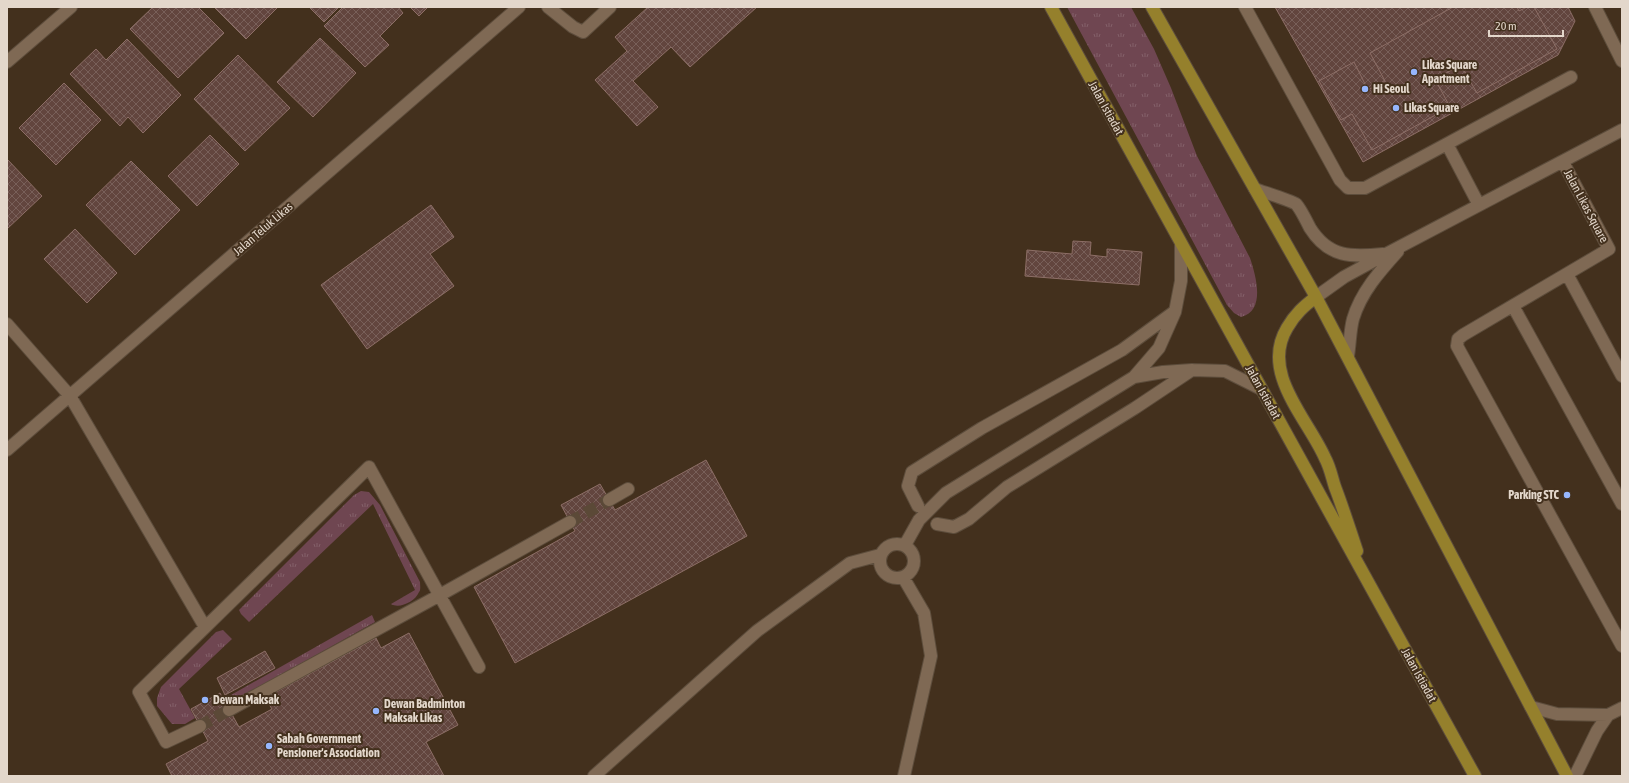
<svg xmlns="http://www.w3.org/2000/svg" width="1629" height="783" font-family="'Asap Condensed',sans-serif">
	<defs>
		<pattern id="grass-tufts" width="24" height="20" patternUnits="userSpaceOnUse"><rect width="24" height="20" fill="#6f4651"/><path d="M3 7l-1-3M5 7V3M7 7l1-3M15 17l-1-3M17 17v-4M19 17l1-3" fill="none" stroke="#836069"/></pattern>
		<pattern id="building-cross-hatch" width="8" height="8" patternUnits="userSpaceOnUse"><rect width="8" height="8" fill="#62453e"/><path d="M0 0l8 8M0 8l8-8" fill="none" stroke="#785f59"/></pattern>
	</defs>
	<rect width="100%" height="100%" fill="#43301d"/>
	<path fill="url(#grass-tufts)" d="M1067,7H1131L1154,49L1171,88L1197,156L1250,258C1256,276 1266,311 1241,317L1234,313L1227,305Z
		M361,491L369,492L380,505L420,582C420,585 421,590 419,592C415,602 399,609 391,604L415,590L373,504L249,622L241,614L239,610L354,495Z
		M372,615L375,622L227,705L224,699Z
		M223,630L232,639L179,689L195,718L185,724H172L157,706V698L161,687L216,632Z"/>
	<path fill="url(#building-cross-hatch)" stroke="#8d6e66" d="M153,7H198L224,33L178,78L130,29Z
		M214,7H278L246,39Z
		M309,7H339L324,22Z
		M343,7H398L403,13L380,36L389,45L365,67L324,26Z
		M410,7H428L419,16Z
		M648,7H757L690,67L671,47L633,81L658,107L637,126L595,80L627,51L615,37Z
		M1275,7H1568L1575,21L1558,55L1363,162Z
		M1453,7H1517L1519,11L1527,7H1534L1557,49L1477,93L1461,65L1435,79L1450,107L1372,150L1352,114L1341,120L1319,81L1354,62L1368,90L1385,81L1370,53Z
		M320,38L356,73L313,117L277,82Z
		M127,39L181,95L143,133L128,117L120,126L70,74L96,49L106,60Z
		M238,55L290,108L245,151L194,99Z
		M64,83L101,120L56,165L19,128Z
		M210,135L239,164L197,206L168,176Z
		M7,159L42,196L7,229Z
		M131,161L180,210L135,255L86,205Z
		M431,205L454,237L430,254L454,286L367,349L321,285Z
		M75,229L117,273L87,303L44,259Z
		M1073,241L1091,242L1090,255L1107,257V249L1142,252L1139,285L1025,276L1027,250L1072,254Z
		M706,460L747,536L515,663L474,587L575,531L561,505L600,484L615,510Z
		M409,633L458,725L426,742L444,776H172L166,764L208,741L191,709L220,693L239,727L272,709L265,698L376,638L381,648Z
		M265,651L275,668L225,695L217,678Z"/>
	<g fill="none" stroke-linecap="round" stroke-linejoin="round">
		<path stroke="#5b4937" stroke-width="12" stroke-dasharray="12 6" stroke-linecap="butt" d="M570,522L609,500
			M200,726L229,710"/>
		<defs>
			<path id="minor" d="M548,7L573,27L583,32L610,7
				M1245,7L1340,180L1348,188H1365L1571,77
				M1595,7L1622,61
				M7,62L71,7
				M1447,144L1479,205
				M1563,162L1609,249L1463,335L1458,339L1457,346L1622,646
				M1255,189C1263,192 1290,200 1296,204C1300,208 1307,222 1310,228C1329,258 1351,257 1383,254
				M1567,274L1622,376
				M1316,297L1344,277L1388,253L1622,130
				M1513,306L1622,504
				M7,324L70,396L205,627
				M1348,356C1350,344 1350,330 1353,319C1361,292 1380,271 1398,251
				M1134,377L1163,372L1192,370L1225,371L1261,389
				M7,450L519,7
				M609,500L628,489
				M918,506L908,486L912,472L982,428L1122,350L1174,312
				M937,524L954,527L969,519L1007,487L1135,408L1192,370
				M880 561a17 17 0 1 1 34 0a17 17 0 1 1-34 0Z
				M905,545L919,520L946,493L1134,377L1159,348L1175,312L1181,281V244
				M903,577L924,613L931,656L904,776
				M1531,707L1557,714L1608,715L1597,731L1575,776
				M229,710L440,595L570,522
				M1608,715L1622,708
				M200,726L166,742L139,692L369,467L479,667
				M594,776L757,631L850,563L880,555"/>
			<path id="major" d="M1051,7L1475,776
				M1152,7L1316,297L1567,776
				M1316,297C1304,306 1295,314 1287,328C1260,373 1308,419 1325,458C1330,467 1332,478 1335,487C1343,508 1350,530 1357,551"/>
		</defs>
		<use href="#minor" stroke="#5d4d3c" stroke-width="14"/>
		<use href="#major" stroke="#5d4d3c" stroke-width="14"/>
		<use href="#minor" stroke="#7f6954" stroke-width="12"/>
		<use href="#major" stroke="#95802c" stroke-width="12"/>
	</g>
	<g fill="#96b6fd" stroke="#43301d" stroke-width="1.5">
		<circle cx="1414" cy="72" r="4"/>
		<circle cx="1365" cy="89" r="4"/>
		<circle cx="1396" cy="108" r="4"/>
		<circle cx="1567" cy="495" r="4"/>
		<circle cx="205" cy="700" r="4"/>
		<circle cx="376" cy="711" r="4"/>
		<circle cx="269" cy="746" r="4"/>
	</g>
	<g text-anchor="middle" stroke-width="4" stroke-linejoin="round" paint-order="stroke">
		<g font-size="12" font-weight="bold" fill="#e3d7cb" stroke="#43301d" text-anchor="start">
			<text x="1422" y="69">Likas Square<tspan x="1422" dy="14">Apartment</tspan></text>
			<text x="1373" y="93">Hi Seoul</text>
			<text x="1404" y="112">Likas Square</text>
			<text x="1559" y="499" text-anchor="end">Parking STC</text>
			<text x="213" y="704">Dewan Maksak</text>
			<text x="384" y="708">Dewan Badminton<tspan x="384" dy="14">Maksak Likas</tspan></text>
			<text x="277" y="743">Sabah Government<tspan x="277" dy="14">Pensioner's Association</tspan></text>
		</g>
		<g font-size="12" fill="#e3d7cb" stroke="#43301d">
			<text transform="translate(1106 108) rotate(61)" y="4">Jalan Istiadat</text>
			<text transform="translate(1586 206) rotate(62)" y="4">Jalan Likas Square</text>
			<text transform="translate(263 229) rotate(-41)" y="4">Jalan Teluk Likas</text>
			<text transform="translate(1263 392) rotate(61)" y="4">Jalan Istiadat</text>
			<text transform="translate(1419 675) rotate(61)" y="4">Jalan Istiadat</text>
		</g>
	</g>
	<rect width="1629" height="783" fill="none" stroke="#e3d7cb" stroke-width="16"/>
	<path d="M1489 30v6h74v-6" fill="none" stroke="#e3d7cb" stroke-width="2"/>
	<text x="1495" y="30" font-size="12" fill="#e3d7cb" stroke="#43301d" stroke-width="3" paint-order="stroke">20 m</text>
</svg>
